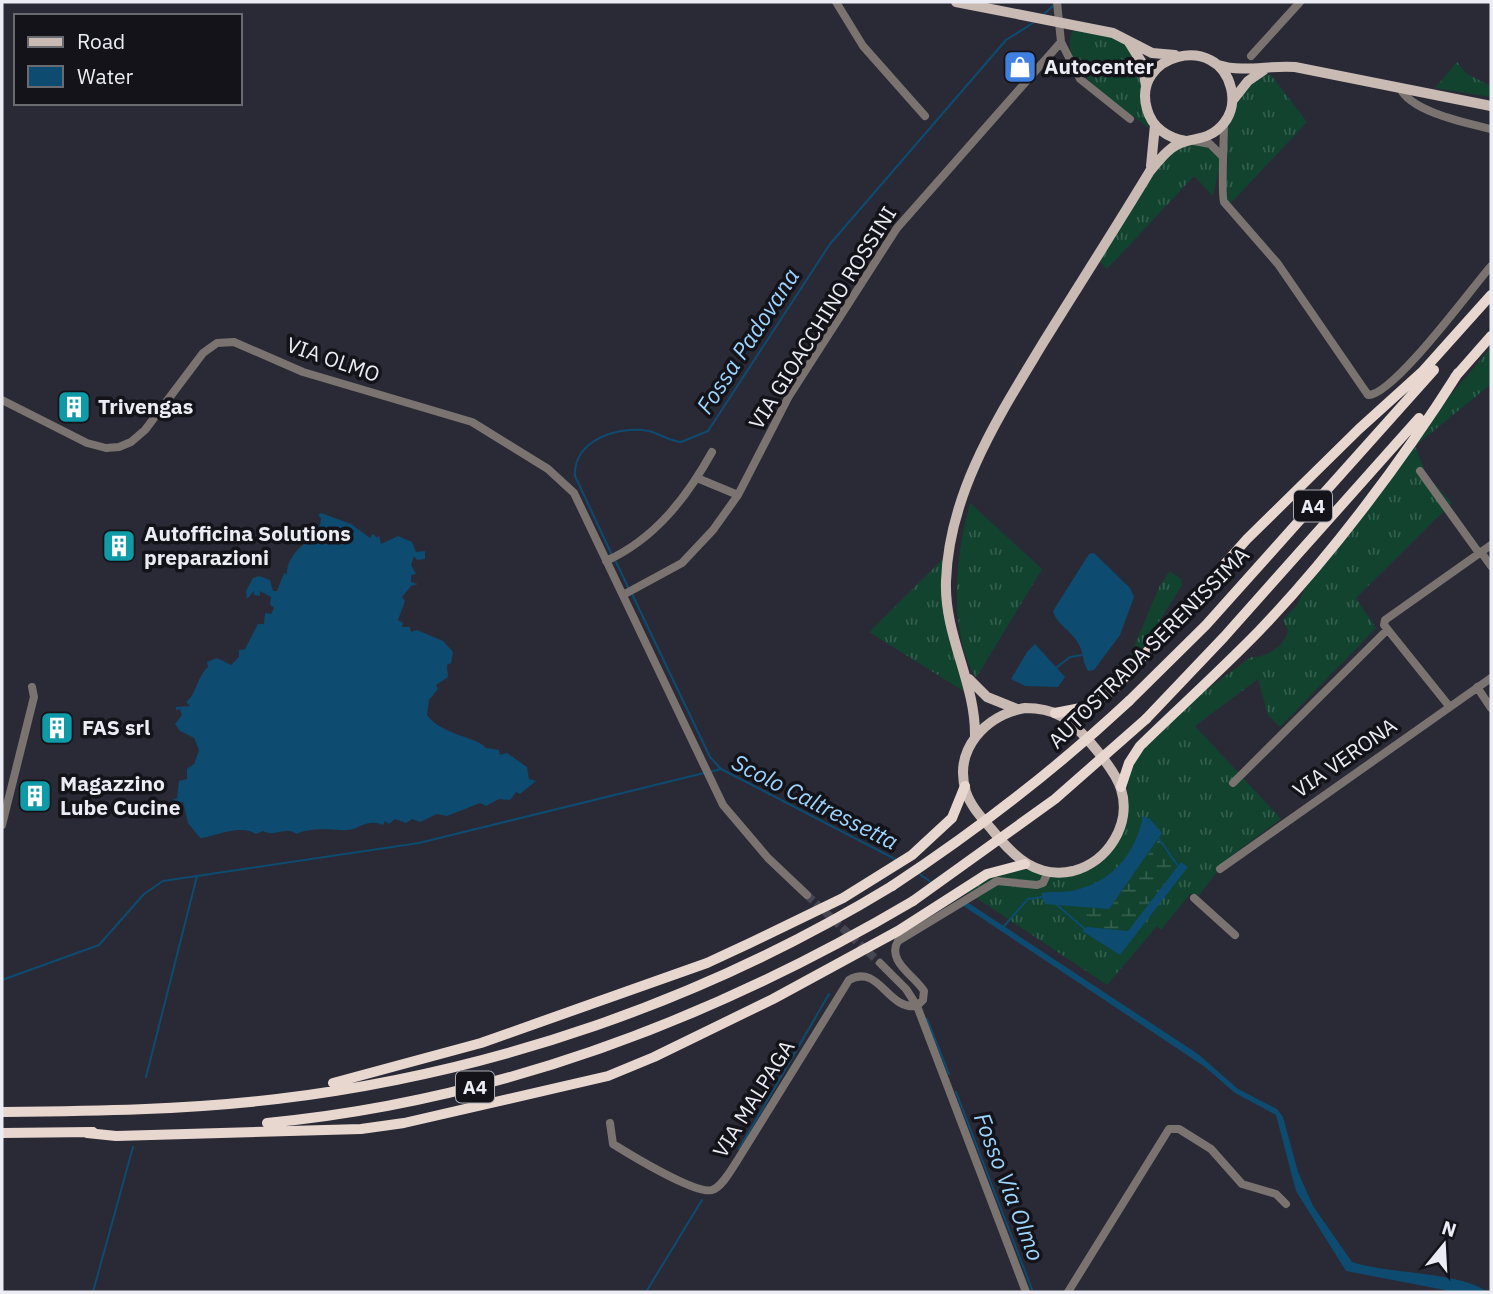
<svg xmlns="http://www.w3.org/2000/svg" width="1493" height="1294" font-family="'IBM Plex Sans',sans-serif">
	<defs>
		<pattern id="grass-tufts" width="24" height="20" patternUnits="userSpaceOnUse" patternTransform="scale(1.75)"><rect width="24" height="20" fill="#11432f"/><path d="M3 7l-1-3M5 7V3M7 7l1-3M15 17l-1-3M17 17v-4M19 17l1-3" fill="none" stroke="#345e4e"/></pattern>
		<pattern id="wetland-marsh" width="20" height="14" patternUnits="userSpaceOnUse" patternTransform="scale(1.75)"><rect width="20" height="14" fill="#11432f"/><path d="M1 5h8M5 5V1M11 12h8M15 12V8" fill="none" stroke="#345e4e"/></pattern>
	</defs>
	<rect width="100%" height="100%" fill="#2a2a36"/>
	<path fill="url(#grass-tufts)" d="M1080,28L1112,34L1133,51L1141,75V105L1149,128C1124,108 1057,69 1072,32Z
		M1457,62L1467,74L1491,86V97L1435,88Z
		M1265,74L1271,75L1307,122L1230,204L1225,198L1228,160L1225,131L1244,88Z
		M1202,143L1219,153L1220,164L1213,196L1194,176L1107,269L1099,261L1163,159L1179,148Z
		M1491,347V384L1415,446L1427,476L1452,503L1356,598L1376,628L1280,727L1268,715L1258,679L1195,726L1281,819L1228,858L1199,895L1190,894L1161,930L1157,926L1107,985L963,889L987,875L1023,869L1053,874L1089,867L1126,822L1128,773L1131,760L1203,692L1251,657C1266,658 1285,646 1288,631L1283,620L1297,605L1307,584L1425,426Z
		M970,503L1042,569L976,678C947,630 956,553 970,503Z
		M944,558C946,606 948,647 965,692L869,632Z
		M1170,571L1181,579L1182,585L1139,654L1117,675L1132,652L1160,585Z"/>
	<path fill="url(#wetland-marsh)" d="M1159,839L1178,866L1128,931L1085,929L1057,905L1109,909Z"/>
	<path fill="#0d4b70" d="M321,513L351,524L370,538L373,534L377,538L379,535L381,544L398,536L412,542L416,552L425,551V559L417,560L414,556L411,565L416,574L411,575V582L418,584L411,586L402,597L405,601L398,620L403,623L402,627H410L411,632L417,630L443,641L453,652L451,663L447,665L448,677L436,685L438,689L429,700L427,715C441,735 478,737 486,748L499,750L500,755L507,753L527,767L529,779L536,781L520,794L516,792L510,800L499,799L486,806L480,803L447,816L437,814L420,822L412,819L406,823L395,819L389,824L385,821L383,825C368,818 359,829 348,830C339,831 313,826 297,834C284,825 276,838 263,831L256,834C241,823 211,838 200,838L188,823L183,802L175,804L173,800L177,798L179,781L187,779V769L194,764L199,750L194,738L180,731L175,724L182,715L180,710L182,709L176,710V707L190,706L186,702C197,694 196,678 208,667L207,662L217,658L231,665L239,657V650L245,649L258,624H264L265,613L271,614L274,608L270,604L271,597L260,591V596L254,595V591L247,599L246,591L253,578L259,576L270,580L273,591H277L284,573L287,574C286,561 299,546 309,541L303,533L320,526L321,518L318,515Z
		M1094,553L1130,588L1134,597L1120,635L1094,670L1088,671C1082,662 1084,652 1078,643C1072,631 1056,624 1053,611L1089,554Z
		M1035,644L1065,677L1058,687L1025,686L1011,679L1027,652Z
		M1143,816L1150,819L1162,833L1109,909L1045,904L1041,893C1052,891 1064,893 1075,890C1112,882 1136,853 1143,816Z
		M1181,862L1188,867L1120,955L1082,931L1087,927L1128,931Z
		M967,902L1198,1054L1238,1089L1277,1109L1283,1117L1298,1172L1313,1206L1352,1262C1387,1274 1463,1272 1487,1292H1455L1346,1271L1296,1191L1276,1115L1235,1093L1205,1067L962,905Z"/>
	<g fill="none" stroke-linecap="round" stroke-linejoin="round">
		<path stroke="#0d4b70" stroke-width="2" d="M1043,15L1054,5
			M612,555L575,476C573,440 619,425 649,431C661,434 669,441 681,442L708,431L830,244L1006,40L1033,23
			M615,560L629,589
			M632,594L710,757L721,769
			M1057,667L1070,657L1082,655
			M710,772L721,769L895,859
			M1159,839L1178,866
			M918,873L931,882
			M1057,905L1085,929
			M1004,926L1028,899L1042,897
			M2,980L99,945L144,894L163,881L419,843L704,773
			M927,1019L949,1074
			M146,1077L197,876
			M956,1092L1033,1292
			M739,1149L829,994
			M93,1292L133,1147
			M646,1292L702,1200"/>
		<path stroke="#474753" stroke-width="8" stroke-dasharray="8 4" stroke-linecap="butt" d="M807,895L880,963"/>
		<path stroke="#7a7370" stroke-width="8" d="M836,2L863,46L925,116
			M1061,42L1080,79L1130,119
			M1251,56L1300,2
			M1400,88C1411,112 1467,123 1491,129
			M1224,123C1224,135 1221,197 1224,202L1278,264L1368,395C1393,396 1471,289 1491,266
			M1194,141L1210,144L1223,157
			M2,400L87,443L106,448L119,447L131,442L145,430L203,353L217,343L234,342L303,372L472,422L548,469L574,493L723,805L768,858L807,895
			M1420,471L1479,553
			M697,478L738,495
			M1481,552L1491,566
			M606,561C655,539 687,497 712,452
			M623,595L682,563L713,530L738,495L789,396L897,228L1061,42L1057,2
			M1477,687L1491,708
			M1449,706L1384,625L1385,620L1491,545
			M1233,783L1387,630
			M2,825L34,697L32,687
			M1220,869L1491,678
			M1194,898L1235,935
			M880,963L906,989L917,1006L1026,1292
			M610,1123L613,1144C629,1154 696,1195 712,1190C722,1187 731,1170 737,1161L849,980C879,963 888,1011 917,1006L923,1000L924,991C915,976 886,961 898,941L997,881L1037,885L1043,883L1048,872
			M1068,1292L1169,1129H1179L1211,1149L1242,1184L1276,1194L1286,1204"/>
		<path stroke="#c9bab4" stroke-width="10" d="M956,2L1113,33L1152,53L1175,55
			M1129,42L1142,63L1146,86
			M1218,65C1244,73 1268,65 1295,67L1491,106
			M1233,100L1248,81L1264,70
			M1151,166L1155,125
			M969,679L987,697L1017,709
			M1025,708C1038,708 1050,710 1061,716C1079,726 1115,769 1121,789C1132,824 1108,862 1073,871C1037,879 1014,857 993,831C983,819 971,807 966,792C953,749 986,715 1025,708Z
			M975,737C976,683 944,636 946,581C949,492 999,416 1043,343C1079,285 1115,229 1150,171C1160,159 1171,144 1187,141C1202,138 1214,136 1224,123C1232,113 1234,100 1231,88C1218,32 1131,54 1147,109C1152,128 1168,138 1186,141"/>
		<path stroke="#e8d7cf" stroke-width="10" d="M1455,377L1491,336
			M1129,701L1206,625L1434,370
			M1055,713L1091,706L1115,688L1247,539L1359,429L1422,372L1491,295
			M1146,719L1224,637L1419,418
			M1121,787L1129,763L1140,746C1179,708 1220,671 1259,631C1330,557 1403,460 1458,373
			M333,1083L481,1043L707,963L750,943L843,898L912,855L952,818L965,786
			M2,1112C93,1111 186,1110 277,1099C494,1073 705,1000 892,886
			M267,1123C497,1101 715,1018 913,901
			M2,1133L93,1132
			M87,1133L116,1136L361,1129L404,1123L608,1076L654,1057L773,999L898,931L987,874L1025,864"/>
		<path stroke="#e8d7cf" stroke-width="10" d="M892,886C977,830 1055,770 1129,701
			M913,901L1055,799L1146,719"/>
	</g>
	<defs>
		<symbol id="shop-square" viewBox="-11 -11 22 22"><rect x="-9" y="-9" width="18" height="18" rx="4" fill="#3f7fe0" stroke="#131319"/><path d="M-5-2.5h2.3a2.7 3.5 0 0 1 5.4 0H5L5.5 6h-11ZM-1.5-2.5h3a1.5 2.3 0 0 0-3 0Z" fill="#fff"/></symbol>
		<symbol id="building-square" viewBox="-11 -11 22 22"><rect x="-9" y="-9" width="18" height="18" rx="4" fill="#0f9aa8" stroke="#131319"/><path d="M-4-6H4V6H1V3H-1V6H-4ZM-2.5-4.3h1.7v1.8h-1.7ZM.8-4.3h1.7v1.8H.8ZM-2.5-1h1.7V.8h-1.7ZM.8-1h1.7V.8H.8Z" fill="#fff"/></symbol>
	</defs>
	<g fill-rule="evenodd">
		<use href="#shop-square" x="1001" y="48" width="38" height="38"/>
		<use href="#building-square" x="55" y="388" width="38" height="38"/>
		<use href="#building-square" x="100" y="527" width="38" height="38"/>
		<use href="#building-square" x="38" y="709" width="38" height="38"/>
		<use href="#building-square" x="16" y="777" width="38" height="38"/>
	</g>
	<g text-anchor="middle" stroke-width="7" stroke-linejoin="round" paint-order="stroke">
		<g fill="#131319" stroke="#ababb3" stroke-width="2">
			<rect x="1294" y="490.5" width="38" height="31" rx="5"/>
			<rect x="456" y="1071.5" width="38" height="31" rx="5"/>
		</g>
		<g font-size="19" font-weight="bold" fill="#ececf5">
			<text x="1313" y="513">A4</text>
			<text x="475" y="1094">A4</text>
		</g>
		<g font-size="21" font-weight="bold" fill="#ececf5" stroke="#131319" text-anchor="start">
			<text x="1044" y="74">Autocenter</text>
			<text x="98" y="414">Trivengas</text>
			<text x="144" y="541">Autofficina Solutions<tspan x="144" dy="24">preparazioni</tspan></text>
			<text x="82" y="735">FAS srl</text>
			<text x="60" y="791">Magazzino<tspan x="60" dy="24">Lube Cucine</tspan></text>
		</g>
		<g font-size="21" fill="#ececf5" stroke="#131319">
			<text transform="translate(823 318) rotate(-58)" y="7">VIA GIOACCHINO ROSSINI</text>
			<text transform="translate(333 360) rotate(19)" y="7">VIA OLMO</text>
			<text transform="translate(1149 648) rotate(-45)" y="7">AUTOSTRADA SERENISSIMA</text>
			<text transform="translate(1345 758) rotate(-35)" y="7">VIA VERONA</text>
			<text transform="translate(754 1099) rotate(-58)" y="7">VIA MALPAGA</text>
		</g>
		<g font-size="23" font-style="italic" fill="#9dd5ff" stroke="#131319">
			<text transform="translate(748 341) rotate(-57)" y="8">Fossa Padovana</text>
			<text transform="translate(815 802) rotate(27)" y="8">Scolo Caltressetta</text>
			<text transform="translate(1009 1187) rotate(69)" y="8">Fosso Via Olmo</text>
		</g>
	</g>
	<rect width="1493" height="1294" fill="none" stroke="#ececf5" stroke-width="7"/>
	<rect x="14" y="14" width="228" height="91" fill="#131319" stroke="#6a6a71" stroke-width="2"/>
	<rect x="28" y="37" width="35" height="10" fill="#c9bab4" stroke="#6a6a71" stroke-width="2"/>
	<text x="77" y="49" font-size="21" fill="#ececf5">Road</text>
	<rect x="28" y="66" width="35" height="21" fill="#0d4b70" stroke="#6a6a71" stroke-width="2"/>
	<text x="77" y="84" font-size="21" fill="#ececf5">Water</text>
	<g transform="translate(1444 1245) rotate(18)" stroke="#131319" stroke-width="5" paint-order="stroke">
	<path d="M0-5L12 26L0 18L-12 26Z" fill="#ececf5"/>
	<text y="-10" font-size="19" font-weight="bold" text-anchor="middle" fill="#ececf5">N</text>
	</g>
</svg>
